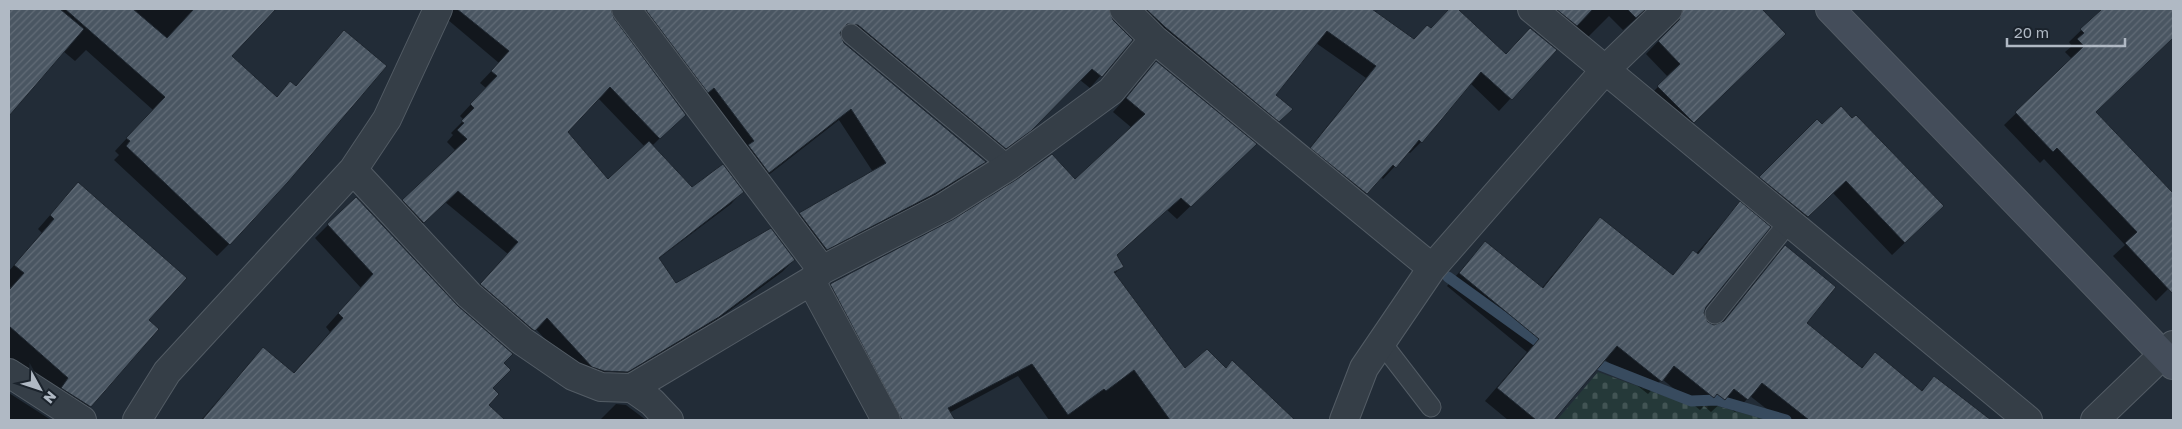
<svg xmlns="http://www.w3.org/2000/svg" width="2182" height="429" font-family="'Golos Text',sans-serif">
	<defs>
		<pattern id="cemetery-stones" width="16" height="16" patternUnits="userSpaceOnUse" patternTransform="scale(1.25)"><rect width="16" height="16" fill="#253939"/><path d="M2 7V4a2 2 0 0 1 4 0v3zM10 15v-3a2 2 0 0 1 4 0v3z" fill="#425454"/></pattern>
		<pattern id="building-hatch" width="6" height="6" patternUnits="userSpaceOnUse" patternTransform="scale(1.25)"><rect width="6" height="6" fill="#4a5662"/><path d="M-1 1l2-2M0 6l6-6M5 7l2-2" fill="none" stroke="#626c77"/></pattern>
	</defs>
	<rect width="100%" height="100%" fill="#222c37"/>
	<path fill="url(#cemetery-stones)" d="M1598,372L1690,405L1717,406L1767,420H1557Z"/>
	<path fill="#0007" fill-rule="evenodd" d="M9,9H274L231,56L276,98L290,83L295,87L345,31L229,244L217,256L114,160L119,155L115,151L153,110L86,50L75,61L63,51L9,112Z
		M446,9H610L612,19L684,114L652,146L692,189L742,192L731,204L658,259L675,285L794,260L782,272L706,328L615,383L580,378L535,328L522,341L469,296L508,254L445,202L411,234L391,212L456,151L447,142L453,135L451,133L464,120L460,116L486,88L480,83L499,63L441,14ZM598,98L645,147L608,181L566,132Z
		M624,9H1108V14L1131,40L1090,88L1080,80L1018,142L994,160L846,37L840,35L843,43L985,162L973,173L923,205L815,261L788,225L799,214L873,172L839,120L757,184Z
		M1122,9H1370L1413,41L1431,29L1451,9H1456L1505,55L1555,50L1499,111L1470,83L1421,142L1410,153L1408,152L1383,179L1381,177L1355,205L1300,160L1366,78L1316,43L1274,95L1291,109L1267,133Z
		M1528,9H1647L1623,30L1609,16L1579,46Z
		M1664,9H1759L1784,34L1680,134L1645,100L1668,77L1646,54L1671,28V19Z
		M2103,9H2173V37L2094,113L2173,195V284L2156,301L2113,256L2125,245L2044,159L2040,163L2004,125L2072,59L2065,52L2072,46L2069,42Z
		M1156,63L1242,157L1177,219L1167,210L1116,256L1122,267L1114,274L1185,370L1225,369L1280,407L1269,420H1049L1018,376L949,413L951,415L945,420H882L819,297L832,284L1075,181L1132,128L1113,112Z
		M1817,121L1930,219L1892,255L1833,193L1795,229L1748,190Z
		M65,198L147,320L90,406L76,420L9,377V290L11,288L9,285V271L42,233L38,229Z
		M1740,203L1703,313L1707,323L1714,326L1721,324L1785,247L1805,323L1861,368L1875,354L1921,391L1935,377L1988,420H1781L1750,396L1735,412L1722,402L1711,412L1704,406L1700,410L1662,379L1648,394L1604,359L1553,420H1508L1485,401L1527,352L1447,286L1486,242L1541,289L1600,218L1672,276L1693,252L1696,254Z
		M328,225L502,363L487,405L488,415L494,420H201L263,348L293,374L330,332L326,327L361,288L315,238Z
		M9,393L51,420H9Z
		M616,404L626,405L646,420H600Z"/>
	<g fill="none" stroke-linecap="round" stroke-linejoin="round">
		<path stroke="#384b5f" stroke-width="11" d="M1448,277L1548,349
			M1587,360L1691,401L1717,400L1786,420"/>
	</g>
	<path fill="url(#building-hatch)" stroke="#1d252e" d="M9,9H60L84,29L9,116Z
		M65,9H133L167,38L194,9H276L232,56L277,97L290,81L296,86L344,30L387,66L288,182L230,245L126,146L130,141L126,138L165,97Z
		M457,9H611L614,18L686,115L660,139L610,87L568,132L608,179L649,141L692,187L723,164L744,192L659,258L676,283L771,228L795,260L719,317L628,372L604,371L592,367L547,318L535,331L532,329L480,284L518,242L458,191L424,223L402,200L467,139L457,130L464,123L461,121L474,108L470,104L497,76L491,71L509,51Z
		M645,9H1109L1113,20L1133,40L1102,77L1092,69L1031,131L1006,149L858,25L847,24L840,33L844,43L986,162L936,193L827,250L799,213L886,163L851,109L769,173L748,145L754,141L714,88L708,93Z
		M1146,9H1372L1414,39L1427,25L1431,28L1449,9H1458L1506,54L1530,28L1557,50L1512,100L1481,72L1422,143L1419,140L1396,168L1393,165L1367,194L1310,148L1376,66L1327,31L1276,95L1293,109L1279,122L1165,27Z
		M1556,9H1593L1577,26Z
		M1627,9H1646L1636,18Z
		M1683,9H1762L1786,34L1694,123L1657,86L1680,64L1658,41L1679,20Z
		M2102,9H2173V38L2096,112L2173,193V294L2125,243L2137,232L2057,148L2053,152L2015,112L2084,46L2077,39L2084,33L2080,29Z
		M1156,61L1257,144L1191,207L1181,198L1117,255L1124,267L1114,272L1185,368L1207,349L1226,368L1232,360L1295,420H1170L1134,370L1106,391L1104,389L1068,415L1032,364L948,408L955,420H902L830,284L952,220L1017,179L1052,154L1075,179L1145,114L1126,98Z
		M1841,106L1852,118L1856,115L1944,206L1905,243L1846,181L1808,217L1759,177L1817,119L1822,124Z
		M78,182L187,278L149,320L159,329L91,407L61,388L68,378L9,326V290L24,273L14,265L54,219L50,215Z
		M356,197L458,306L513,354L504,363L511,370L493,388L499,394L489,405L505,420H202L263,347L294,373L343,318L338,313L373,274L327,224Z
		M1740,201L1771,227L1706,307L1704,313L1708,322L1714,325L1724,321L1785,245L1836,287L1807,323L1862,368L1875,352L1922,391L1934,376L1991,420H1809L1762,383L1748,400L1734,389L1725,400L1717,394L1714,398L1674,366L1662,382L1617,346L1554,420H1536L1497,388L1539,339L1459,273L1485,241L1543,288L1600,217L1673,275L1693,250L1698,254Z"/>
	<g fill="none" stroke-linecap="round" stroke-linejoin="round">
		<defs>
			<path id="lane" d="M851,34L1009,166
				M1715,314L1789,222
				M1381,342L1431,407"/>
			<path id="street" d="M626,9L822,270
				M1124,9L1154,39L1432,268
				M1532,9L2028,420
				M353,170L469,295L522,341L573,376L601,387L632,388L811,281
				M9,373L82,420
				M632,388L652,402L669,420
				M137,420L167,372L353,170L387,119L438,9
				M886,420L811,281L822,270L944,207L1009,166L1111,91L1154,39
				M1344,420L1364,368L1432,268L1606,69L1668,9
				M2095,420L2173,345"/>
			<path id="secondary" d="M1830,9L2173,365"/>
		</defs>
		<use href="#lane" stroke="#535c65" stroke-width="21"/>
		<use href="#street" stroke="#535c65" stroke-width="30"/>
		<use href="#secondary" stroke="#535c65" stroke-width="30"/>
		<use href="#lane" stroke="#353e47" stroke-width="19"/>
		<use href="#street" stroke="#353e47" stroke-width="28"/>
		<use href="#secondary" stroke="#444d5a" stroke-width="28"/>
	</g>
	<rect width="2182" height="429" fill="none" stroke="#b0b9c4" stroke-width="20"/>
	<g transform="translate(40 389) rotate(130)" stroke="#1b232c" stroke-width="4" paint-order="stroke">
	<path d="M0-4L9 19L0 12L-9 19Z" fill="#b0b9c4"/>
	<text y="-8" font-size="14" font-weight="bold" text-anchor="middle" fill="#b0b9c4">N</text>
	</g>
	<path d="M2007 38v8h118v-8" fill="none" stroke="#b0b9c4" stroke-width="2.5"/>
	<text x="2014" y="38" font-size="15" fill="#b0b9c4" stroke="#1b232c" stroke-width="4" paint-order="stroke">20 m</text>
</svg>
